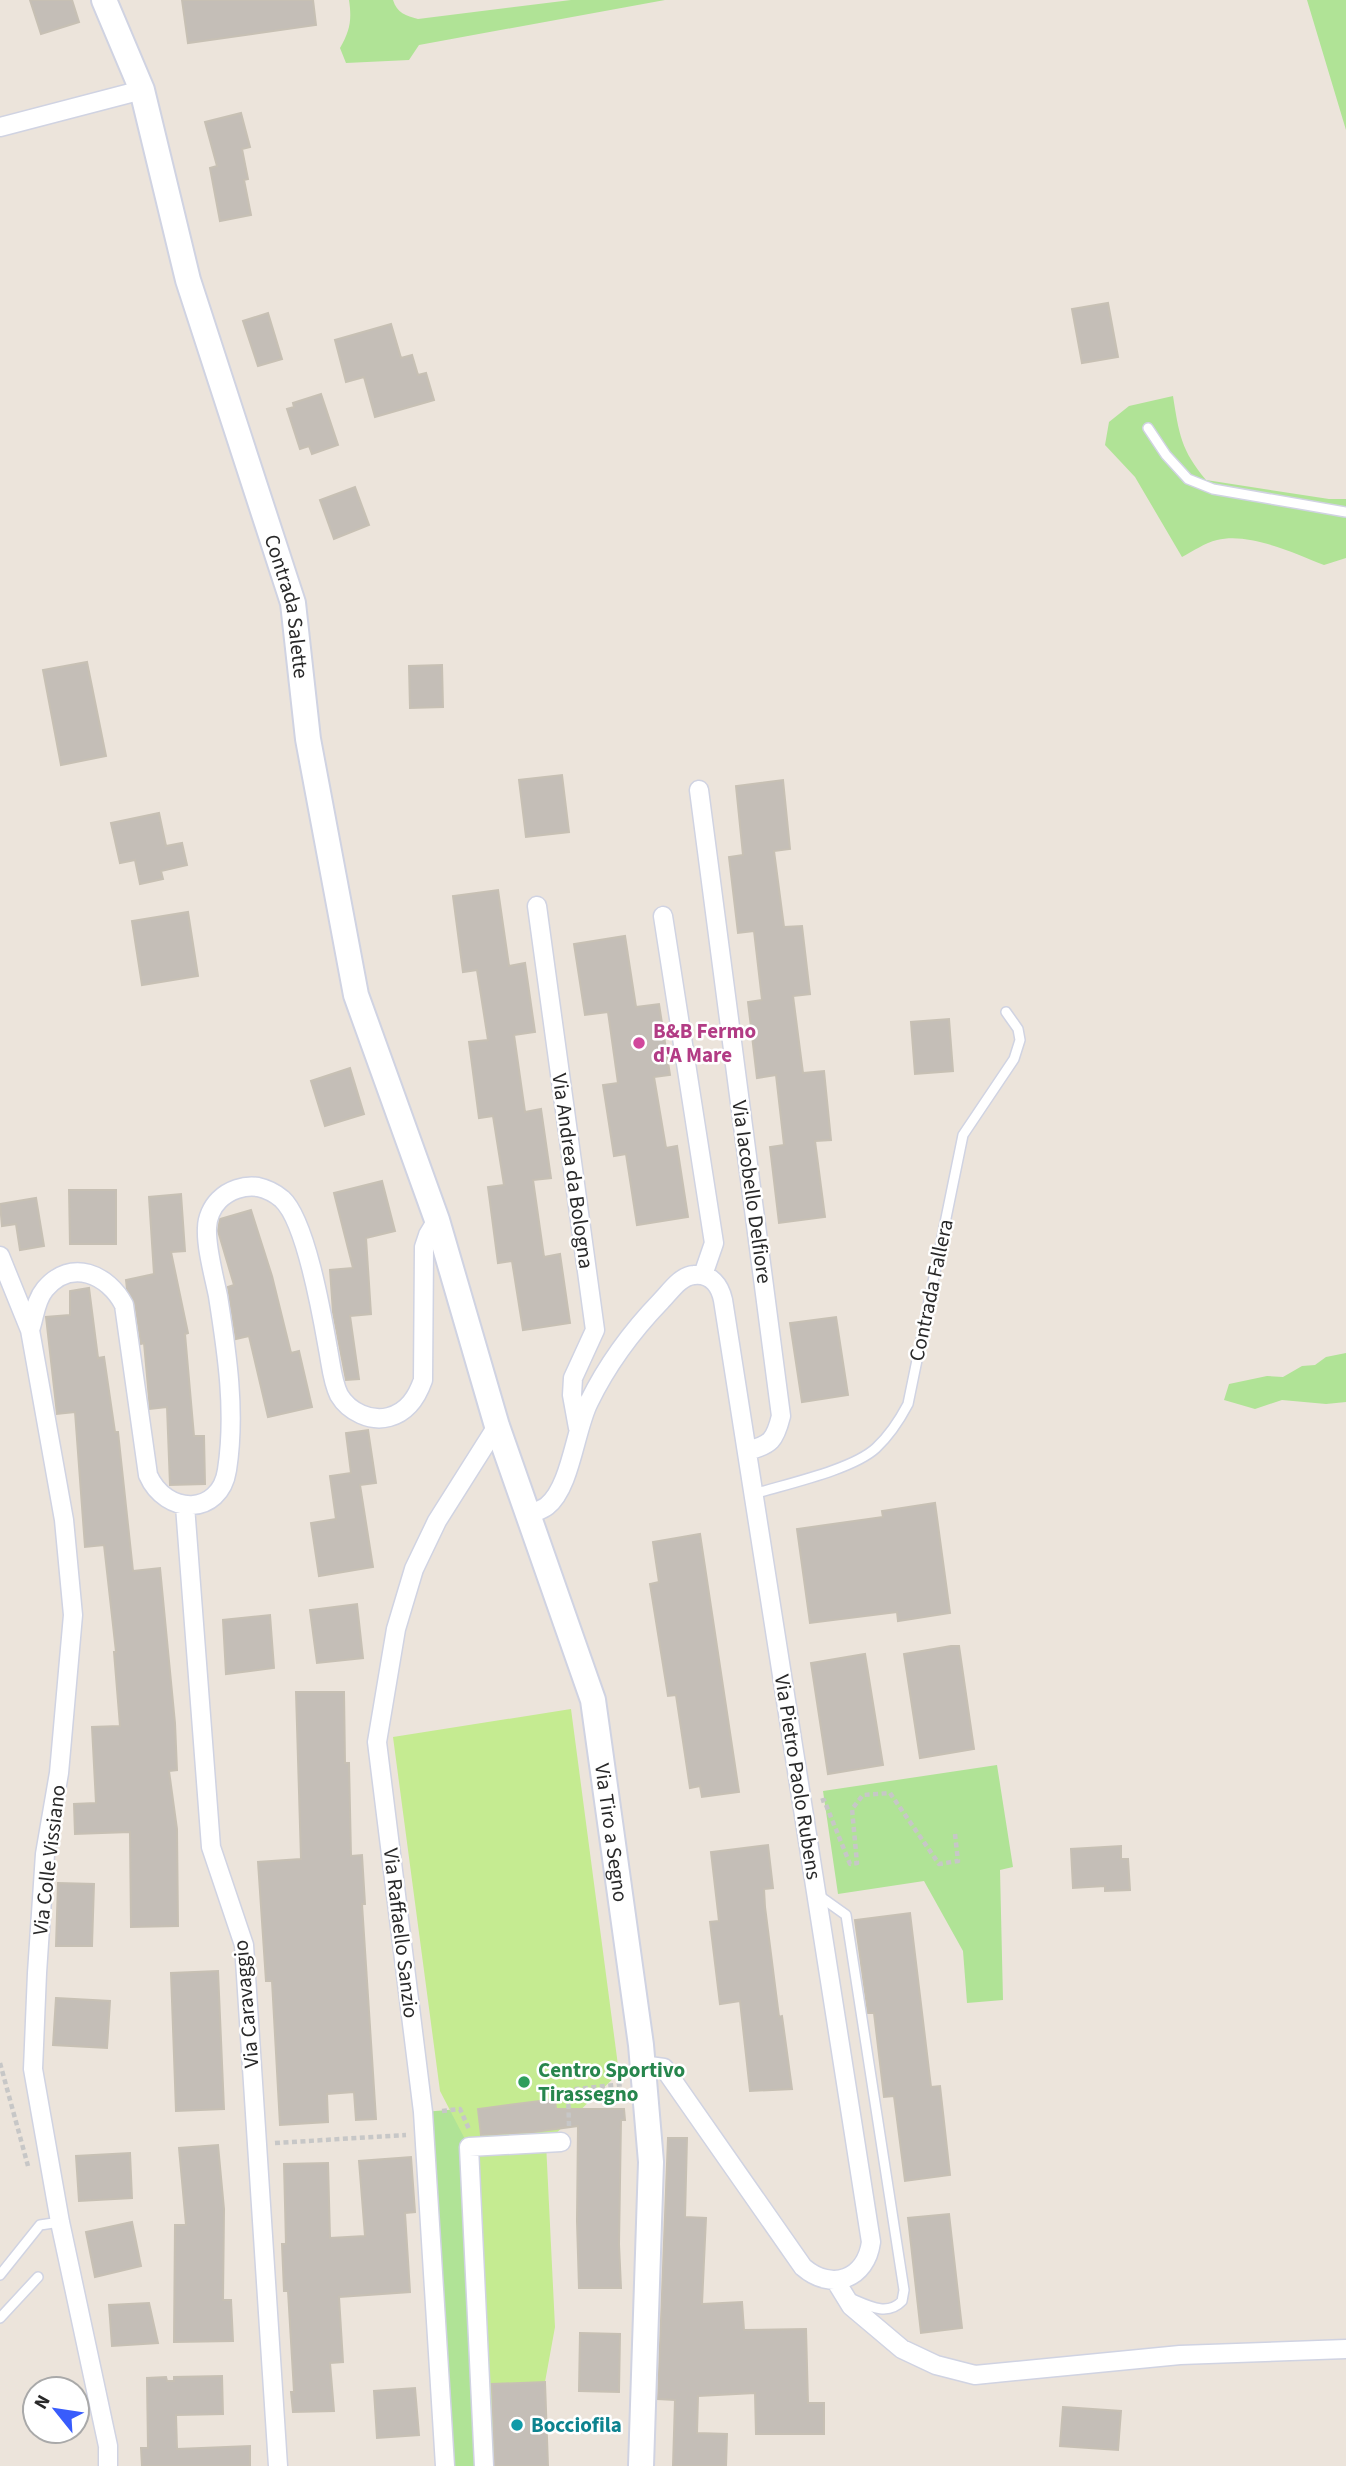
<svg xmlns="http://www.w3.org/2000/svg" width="1346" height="2466" font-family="'Source Sans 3',sans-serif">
	<rect width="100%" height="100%" fill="#ece4db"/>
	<path fill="#b0e396" d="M349,0H393C397,13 406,16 418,19L571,0H665L419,45L409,60L346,63L340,48C350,31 352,20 349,0Z
		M1307,0H1346V130Z
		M1173,396C1179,434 1181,450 1206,480L1329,499H1346V558L1324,565C1294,553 1249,532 1217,540C1205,543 1193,551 1182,557L1135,477L1105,445L1109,422L1129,406Z
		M1346,1353V1402L1326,1404L1282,1400L1255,1409L1224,1400L1229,1384L1267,1376L1283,1377L1302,1366L1315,1365L1326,1357Z
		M997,1765L1013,1867L1000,1870L1003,2000L967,2003L963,1951L924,1881L838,1894L823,1791Z
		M460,2109L469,2147L484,2466H445L423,2112Z"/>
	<path fill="#c5eb91" d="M571,1709L619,2073L546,2143L555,2327L545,2382L548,2466H482L469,2147L440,2091L393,1737Z"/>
	<path fill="#c4beb7" stroke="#c7c0b4" stroke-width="2" d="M30,0H72L79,22L41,34Z
		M182,0H313L316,25L188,43Z
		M241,113L250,147L242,149L248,179L244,180L251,215L220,221L210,168L217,166L205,122Z
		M1108,303L1118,357L1082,363L1072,309Z
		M268,313L282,359L258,366L243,321Z
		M391,324L401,358L412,355L418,375L426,373L434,400L375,417L364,377L346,382L335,340Z
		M321,394L338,445L312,454L309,446L300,449L287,409L294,407L293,403Z
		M355,487L369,525L334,539L320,500Z
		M87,662L106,756L61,765L43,670Z
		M442,665L443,707L410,708L409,666Z
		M562,775L569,832L526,837L519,780Z
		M783,780L790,849L774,851L784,927L802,926L810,994L793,996L803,1073L824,1071L831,1140L815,1141L825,1217L779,1223L770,1147L784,1145L776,1075L757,1078L748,1002L762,1000L754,931L738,933L729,857L743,855L736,786Z
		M159,813L166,846L182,843L187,865L161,871L163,879L140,884L135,860L120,863L111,823Z
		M498,890L509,966L525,963L535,1032L514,1035L525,1112L541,1109L551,1178L533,1180L544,1257L560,1254L570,1323L523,1330L512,1261L498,1263L488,1187L504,1185L493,1116L479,1118L469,1042L488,1040L477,970L463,972L453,896Z
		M188,912L198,976L142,985L132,921Z
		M625,936L636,1007L659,1004L670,1075L654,1077L666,1148L677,1146L688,1217L637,1225L626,1154L614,1156L603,1085L618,1083L608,1012L585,1015L574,944Z
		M949,1019L953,1071L915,1074L911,1022Z
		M350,1068L364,1114L325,1126L311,1081Z
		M382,1181L395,1231L366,1238L371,1314L350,1316L359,1379L346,1380L333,1312L330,1270L353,1268L334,1193Z
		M69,1190H116V1244H70Z
		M181,1194L185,1251L171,1252L188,1333L185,1334L194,1436H204L205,1484L170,1485L167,1407L150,1409L144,1343L141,1344L135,1303L127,1289L126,1280L154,1274L149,1197Z
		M36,1198L44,1246L20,1250L16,1224L2,1226L0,1204Z
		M251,1210L272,1276L291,1353L299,1351L312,1407L268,1417L249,1336L236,1339L228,1287L234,1285L218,1231L220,1219Z
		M89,1288L98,1358L104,1357L115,1432H118L133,1571L160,1568L175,1723L177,1770L169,1771L177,1829L178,1926L131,1927L130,1832L75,1834L74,1804L96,1803L92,1727L120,1726L114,1652H116L104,1545L85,1547L75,1412L57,1414L46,1317L70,1315V1291Z
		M836,1317L848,1395L802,1402L790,1323Z
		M368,1430L376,1483L360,1485L373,1567L319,1576L311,1523L336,1519L330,1476L351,1473L346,1433Z
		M935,1503L950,1613L898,1621L897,1612L810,1623L797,1529L883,1517L882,1511Z
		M700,1534L739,1792L702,1797L700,1786L690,1788L676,1695L668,1696L650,1584L659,1582L653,1542Z
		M357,1604L363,1658L317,1663L310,1610Z
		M270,1615L274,1668L226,1674L223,1620Z
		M951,1646H959L974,1749L920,1758L904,1654Z
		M865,1654L883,1765L828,1774L811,1663Z
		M296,1692H344L345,1763H349L351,1856L362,1855L365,1904H362L376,2119L356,2120L354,2092L327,2094L328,2122L280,2125L272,1981H266L258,1862L301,1859Z
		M768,1845L773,1888L764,1889L765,1907L779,2017L782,2016L792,2089L750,2091L740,2001L720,2004L710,1922L719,1921L711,1852Z
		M1121,1846V1859H1128L1130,1890L1105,1891V1886L1073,1888L1071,1849Z
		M58,1883L94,1884L92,1946H56Z
		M910,1913L931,2087L940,2086L950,2175L905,2181L894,2096L884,2097L874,2013H868L855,1920Z
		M218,1971L224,2109L176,2111L171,1973Z
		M56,1998L110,2001L107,2048L53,2045Z
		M555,2099L556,2109H624L625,2120H621L619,2244L621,2288H579L577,2221L578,2126L534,2132L481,2135L478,2109Z
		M668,2138H687L685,2217L706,2218L702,2304L742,2302L744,2330L806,2329L808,2403H824V2434H756L755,2393L698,2396L697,2433L727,2434L726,2466H673L675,2400L658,2399Z
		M218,2145L224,2209L223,2300H231L233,2341L174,2342L175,2225H186L179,2148Z
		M130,2153L132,2198L79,2201L76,2156Z
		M411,2157L415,2212L405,2213L410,2292L339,2297L343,2362L330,2363L334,2411L293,2412L291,2392H294L288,2291H284L282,2244H286L284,2164L328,2163L330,2238L365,2236L359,2161Z
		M949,2214L962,2328L921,2333L908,2218Z
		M132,2222L141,2266L95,2277L86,2232Z
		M149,2303L158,2343L112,2346L109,2305Z
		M580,2333L620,2334L619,2392L579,2391Z
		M222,2376L223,2414L176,2415L177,2449L250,2446V2466H142L141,2448H148L147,2378L166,2377L167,2381H174V2377Z
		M545,2382L548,2466H495L492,2384Z
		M415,2388L419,2435L377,2438L374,2391Z
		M1063,2407L1121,2411L1118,2450L1060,2446Z"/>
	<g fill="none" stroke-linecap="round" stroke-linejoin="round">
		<defs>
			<path id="service" d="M1148,428L1166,455L1188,479L1213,489L1346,512
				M754,1494C786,1484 852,1470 876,1448C890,1435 899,1421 908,1404L963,1135L1014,1059L1020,1040L1018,1029L1006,1012
				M818,1895L846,1915L904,2290L902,2301C887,2317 867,2305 850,2298
				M0,2275L40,2225L60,2222
				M0,2318L38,2277"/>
			<path id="minor" d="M0,127L142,90
				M699,790L781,1416C775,1440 771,1445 747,1451
				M537,906L595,1330L573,1378L572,1395L578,1428
				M663,916L714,1243L703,1275
				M0,1256L30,1330L64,1520L73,1615L59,1773L45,1854L37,1973L33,2069L60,2222L108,2446V2466
				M30,1330C35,1316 35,1301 45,1289C71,1258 108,1274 124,1305L148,1475C166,1516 220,1516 227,1470C236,1412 227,1353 218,1296C214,1276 206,1248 207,1228C207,1218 212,1207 219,1200C229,1190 244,1185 258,1187C267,1189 275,1193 282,1199C306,1221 322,1315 328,1349C331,1364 332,1381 339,1395C349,1412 371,1422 389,1417C408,1412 417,1397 423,1380L424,1247L428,1235L437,1220
				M185,1506L211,1847L244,1945L278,2466
				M528,1515C534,1512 542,1510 547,1506C571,1487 575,1429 589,1402C607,1365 633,1330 661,1301C670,1292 680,1276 694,1275C711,1273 720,1286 723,1300L871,2242C866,2279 832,2292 803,2267L664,2068L642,2065
				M835,2280L851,2306L902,2349L936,2365L975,2375L1180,2355L1346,2349
				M445,2466L423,2112L377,1742L396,1629L414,1569L437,1521L497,1426
				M484,2466L469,2147L561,2142"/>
			<g id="secondary">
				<path id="s1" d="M104,0L142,90L188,280L293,603L308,739L356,995L437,1220L497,1426L593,1700L641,2045L651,2162L641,2466"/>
			</g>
		</defs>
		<use href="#service" stroke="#d0d3e2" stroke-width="12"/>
		<use href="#minor" stroke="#d0d3e2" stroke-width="21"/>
		<use href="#secondary" stroke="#d0d3e2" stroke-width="28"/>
		<path stroke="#c7c7c7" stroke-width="4.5" stroke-dasharray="5 3.5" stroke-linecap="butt" d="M821,1801L824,1800L850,1864L857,1863L852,1809L863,1795L890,1793L939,1864L958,1861L955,1834
			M0,2063L28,2166
			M442,2111L460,2109L469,2129
			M569,2126L568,2090L624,2084
			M275,2143L406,2135"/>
		<use href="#service" stroke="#fff" stroke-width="9"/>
		<use href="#minor" stroke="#fff" stroke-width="18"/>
		<use href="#secondary" stroke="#fff" stroke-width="24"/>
	</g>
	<circle fill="#d1479c" stroke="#fff" stroke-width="2.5" cx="639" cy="1043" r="7"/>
	<circle fill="#2e9e5b" stroke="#fff" stroke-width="2.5" cx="524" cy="2082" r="7"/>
	<circle fill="#0f9aa8" stroke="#fff" stroke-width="2.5" cx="517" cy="2425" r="7"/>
	<g text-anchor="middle" stroke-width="5" stroke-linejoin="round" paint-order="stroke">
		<g font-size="21" fill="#292929" stroke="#fff">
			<text dy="7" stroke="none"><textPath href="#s1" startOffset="635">Contrada Salette</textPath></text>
			<text transform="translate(573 1171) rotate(82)" y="7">Via Andrea da Bologna</text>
			<text transform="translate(752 1192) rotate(82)" y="7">Via Iacobello Delfiore</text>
			<text transform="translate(931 1290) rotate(-78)" y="7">Contrada Fallera</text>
			<text transform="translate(798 1777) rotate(81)" y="7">Via Pietro Paolo Rubens</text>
			<text dy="7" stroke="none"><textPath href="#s1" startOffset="1908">Via Tiro a Segno</textPath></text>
			<text transform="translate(49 1860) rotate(-83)" y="7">Via Colle Vissiano</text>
			<text transform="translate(401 1933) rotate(83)" y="7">Via Raffaello Sanzio</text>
			<text transform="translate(246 2004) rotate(-95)" y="7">Via Caravaggio</text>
		</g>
		<g font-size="21" font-weight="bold" fill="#b23c85" stroke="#fff" text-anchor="start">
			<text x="653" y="1038">B&amp;B Fermo<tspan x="653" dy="24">d'A Mare</tspan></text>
		</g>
		<g font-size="21" font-weight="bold" fill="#27864d" stroke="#fff" text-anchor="start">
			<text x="538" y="2077">Centro Sportivo<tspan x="538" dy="24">Tirassegno</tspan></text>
		</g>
		<g font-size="21" font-weight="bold" fill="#0d838f" stroke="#fff" text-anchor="start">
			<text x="531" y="2432">Bocciofila</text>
		</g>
	</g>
	<g transform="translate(56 2410) rotate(300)"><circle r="33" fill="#ffffff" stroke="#a9a9a9" stroke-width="2"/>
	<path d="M0-5L12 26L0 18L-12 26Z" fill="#385cfc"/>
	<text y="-10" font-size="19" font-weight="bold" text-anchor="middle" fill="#292929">N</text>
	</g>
</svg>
